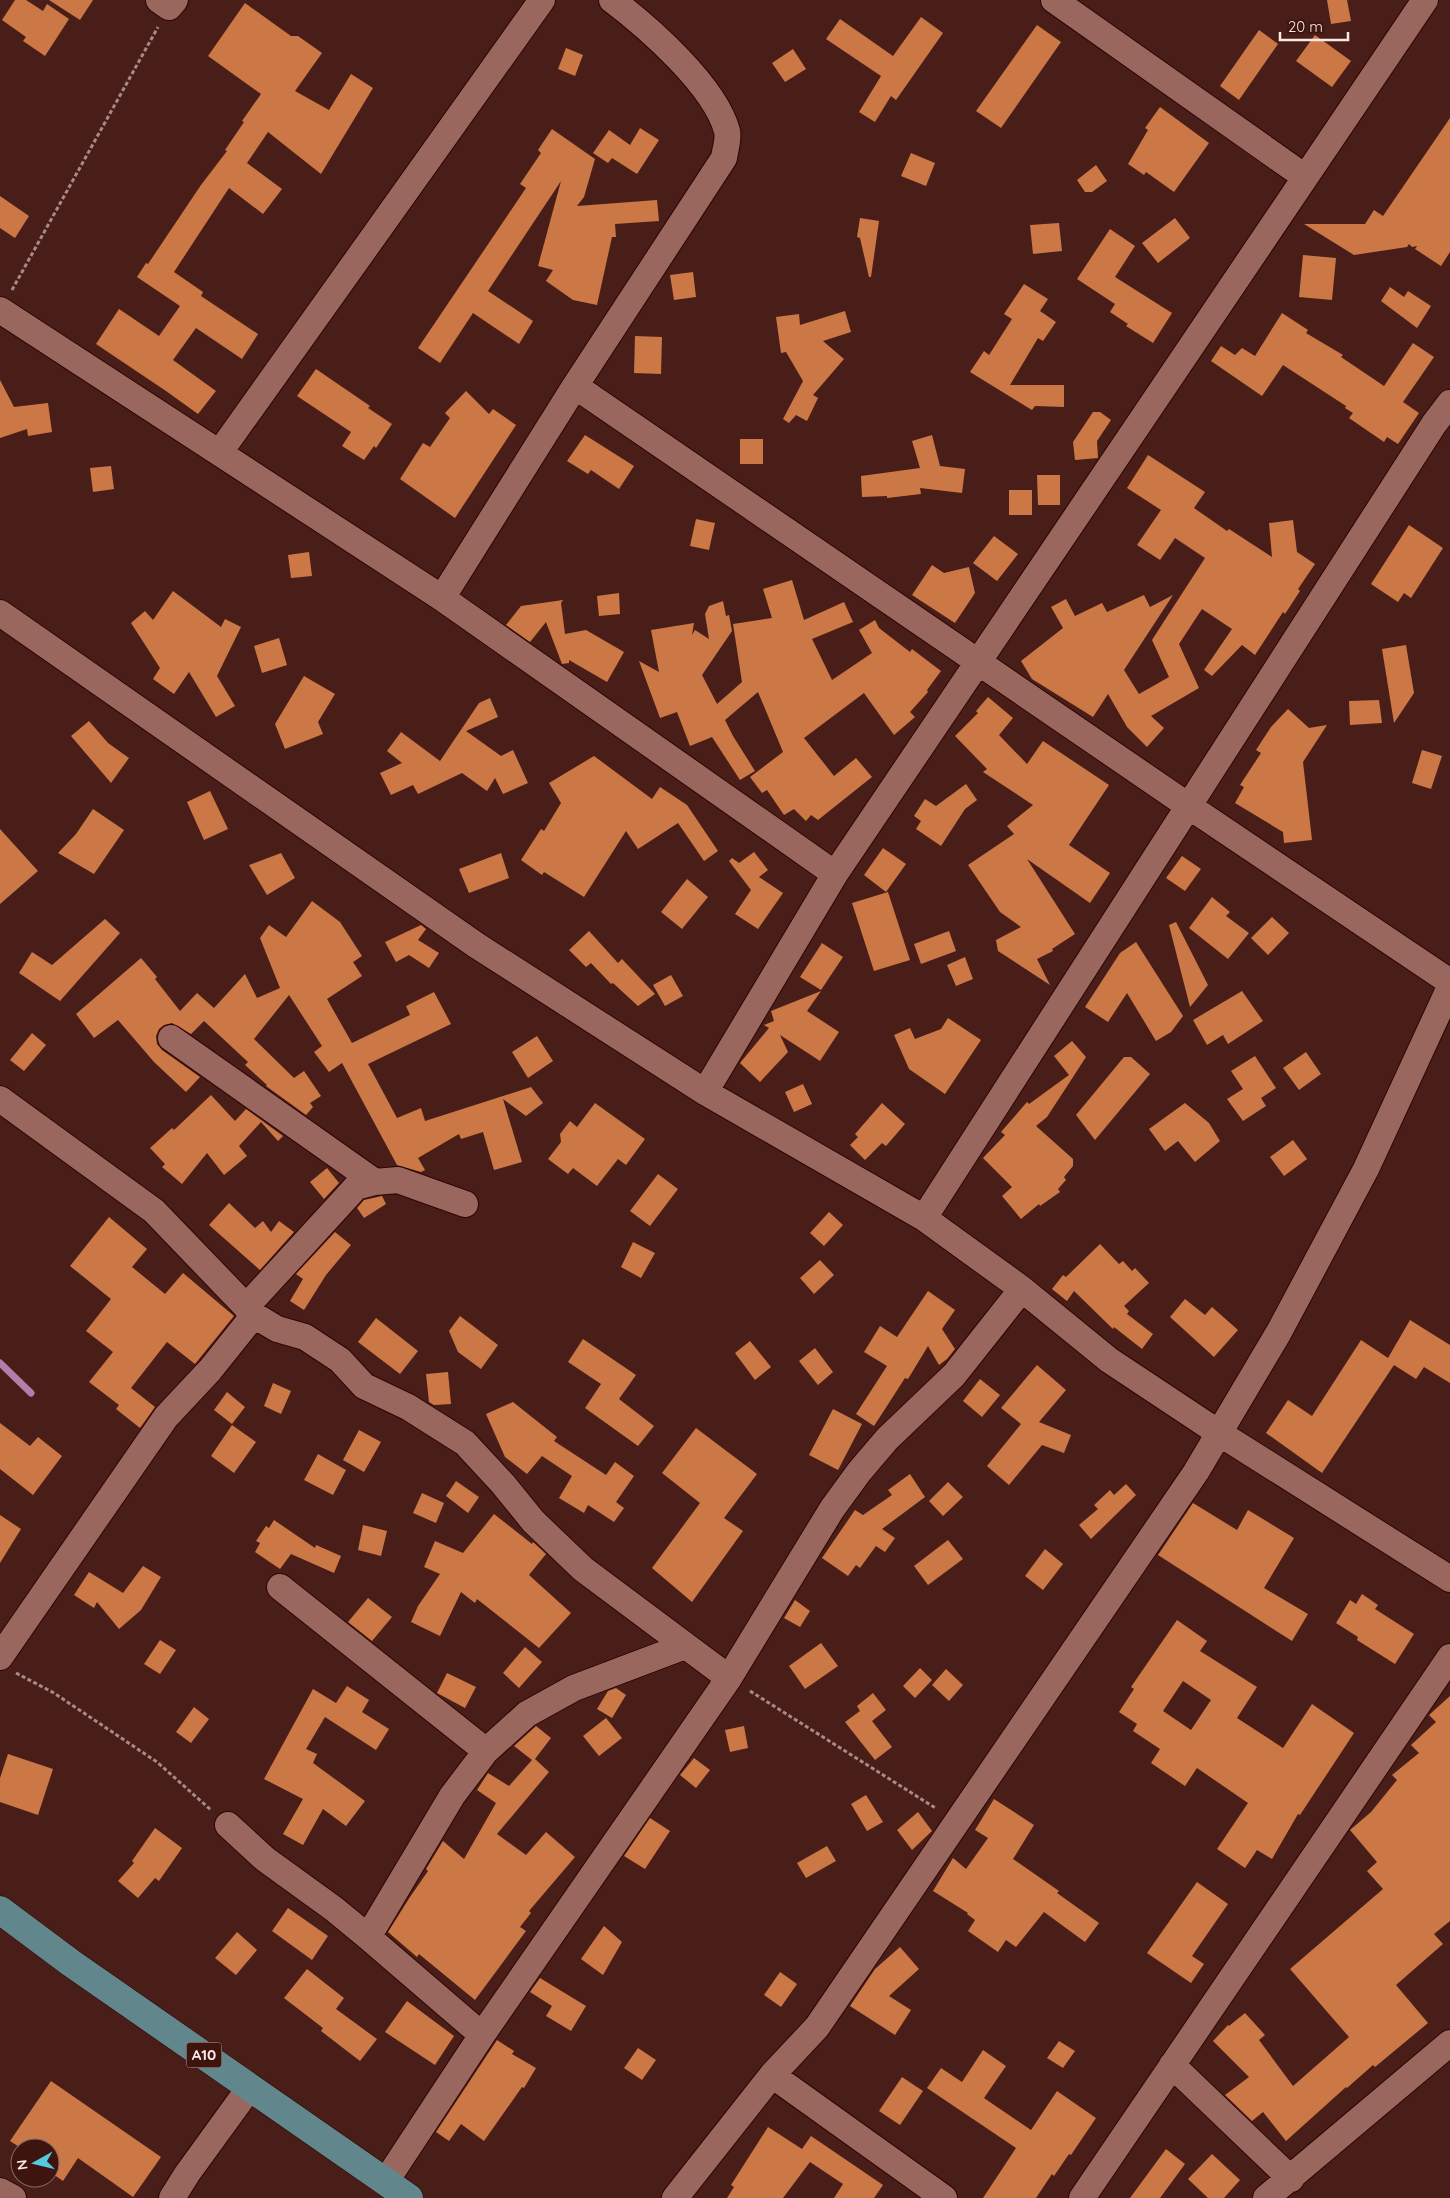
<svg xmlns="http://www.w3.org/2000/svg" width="1450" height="2198" font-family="Quicksand,sans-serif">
	<rect width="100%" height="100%" fill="#491e18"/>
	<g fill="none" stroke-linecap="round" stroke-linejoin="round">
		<path stroke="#b37eaa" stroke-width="7" d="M0,1363L31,1393"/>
	</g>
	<path fill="#cc7846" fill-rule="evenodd" d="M15,0H26L43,11L47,4L69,19L45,56L23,41L26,37L2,20Z
		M49,0H93L80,20Z
		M1327,0H1347L1351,21L1331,24Z
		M245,3L291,36H298L322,53L295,91L329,110L351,74L373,88L321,174L268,132L247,163L282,189L263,214L229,188L174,272L203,292L201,296L258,334L242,359L196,328L173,360L216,391L198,414L166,391L96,344L119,309L159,336L180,306L137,277L146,263L148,264L201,185L227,151L225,150L244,122L242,121L261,94L208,56Z
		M921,17L943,33L896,100L891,96L875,122L859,112L881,76L826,39L840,19L893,56Z
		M1037,25L1061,42L1001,128L976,111Z
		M1259,30L1278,44L1239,100L1220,86Z
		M1315,35L1351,61L1332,87L1296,61Z
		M566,48L583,55L575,76L558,69Z
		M793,49L806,69L785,82L772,63Z
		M1160,107L1209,143L1174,192L1146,172L1144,175L1128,164L1148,130L1145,128Z
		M1450,118V252L1441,266L1415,249L1417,246L1412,247L1409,244L1407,247L1354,255L1304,224H1365L1374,210L1383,216Z
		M640,128L659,140L637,174L612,158L608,163L593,153L609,130L630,145Z
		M552,129L595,159L584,197L577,206L657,200L659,221L615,224L616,237H612L597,305L573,300L546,281L553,270L538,266L561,181L488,291L533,321L519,344L473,313L440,363L418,348L526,188L520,184L541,153L538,150Z
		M911,153L935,163L926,186L901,176Z
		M1096,165L1107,181L1092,192H1085L1077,180Z
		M0,196L29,216L15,238L0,228Z
		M860,218L879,221L871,277H869L860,238L857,237Z
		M1175,218L1190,238L1158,263L1142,243Z
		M1059,223L1062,251L1033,254L1030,225Z
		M1110,229L1135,246L1115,277L1172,313L1153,343L1126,326L1128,324L1110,312L1115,304L1077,279Z
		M1303,255L1336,258L1332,300L1299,297Z
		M693,272L696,297L674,300L670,275Z
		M1024,284L1048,299L1040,311L1056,322L1043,341L1038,338L1010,385H1064V407L1035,406L1032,410L970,372L984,351L989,355L1012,319L1004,314Z
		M1390,287L1404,297L1408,291L1431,306L1417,328L1381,301Z
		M845,311L851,332L823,341L844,359L813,395L818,398L807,421L796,415L789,423L783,419L803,381L786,352L781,353L776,317L799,314L800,325Z
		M1282,313L1308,330L1306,333L1343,355L1341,357L1384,386L1413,343L1434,357L1403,402L1419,413L1398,444L1387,437L1384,442L1349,418L1353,413L1345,408L1346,406L1283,365L1262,396L1211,361L1221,346L1235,355L1242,348L1255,356Z
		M635,336L662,337L661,374L634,373Z
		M316,369L370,406L368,408L392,424L376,448L374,446L364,460L342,446L351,432L297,396Z
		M0,380L14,407L48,403L52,432L28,436L27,429L0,438Z
		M466,391L489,414L493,409L516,425L455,518L400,479L423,443L430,447L450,418L445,413Z
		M1093,412H1100L1111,420L1097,441L1098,458L1075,460L1073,442Z
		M585,435L634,466L619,489L591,470L588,474L567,461Z
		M932,435L940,466L965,469L962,493L920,488L921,494L887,498V496L862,497L861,476L920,468L912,441Z
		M740,439H763V464H740Z
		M1148,455L1205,492L1194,508L1227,531L1229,529L1272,557L1269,523L1293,520L1297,552L1315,564L1298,589L1300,591L1285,614L1283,612L1255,655L1242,645L1212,676L1204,670L1232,629L1202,609L1179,644L1199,688L1151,716L1164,728L1147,747L1127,727L1108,694L1093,717L1032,679L1021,661L1063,628L1051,607L1066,599L1075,616L1102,603L1107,612L1144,595L1150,607L1173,595L1124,670L1139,694L1169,677L1152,640L1205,558L1175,538L1160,560L1137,545L1161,510L1127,488Z
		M111,466L114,489L93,492L90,468Z
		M1037,475H1060V505H1038Z
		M1009,490H1032V515H1009Z
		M696,519L715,523L709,550L690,546Z
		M1409,525L1443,548L1411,598L1404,593L1398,602L1371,584Z
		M994,536L1018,554L997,581L973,563Z
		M309,552L312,576L291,578L288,555Z
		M932,565L944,573L969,567L975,593L955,623L912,595Z
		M792,580L804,620L844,602L853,622L812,639L832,680L872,653L859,630L875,620L879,628L910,652L912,649L941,671L927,690L928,692L910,712L915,717L894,735L864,693L804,738L834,776L856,758L872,777L818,820L811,815L806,821L794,809L784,815L767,790L762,793L750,777L783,752L758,692L725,720L733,736L755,771L740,780L712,737L690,746L677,712L660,718L639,661L659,672L651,630L694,623L692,635L695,630L709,639L705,614L709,606L723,601L726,616L729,615L732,631L702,675L717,704L742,682L733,624L772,618L763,589Z
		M173,591L221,627L225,619L241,627L217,676L235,706L216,717L189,672L174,694L153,679L160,668L131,623L145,611L153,620Z
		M619,593L620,614L599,616L597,596Z
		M563,600L561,603L565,634L586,630L624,652L607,682L569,660V663L562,664L546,622L530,642L506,625L521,606Z
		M279,638L287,665L262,673L254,646Z
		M1406,645L1414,693L1394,723L1382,649Z
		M304,676L335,694L318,722L323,734L285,749L275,724Z
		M988,697L1013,718L999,735L1027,764L1043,741L1109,785L1069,845L1110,873L1090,903L1027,859L1075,934L1052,949L1053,951L1037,959L1050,985L998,951L996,940L1021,927L1000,912L968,865L1014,834L1007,826L1033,805L983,772L987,769L955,736L978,713L976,711Z
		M490,698L498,717L466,731L501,756L513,750L528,783L503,794L495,778L487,791L462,773L418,794L413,785L391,795L380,773L402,763L387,751L401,732L440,761L479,703Z
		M1379,700L1382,723L1350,725L1349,701Z
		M1288,709L1309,728L1327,725L1303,762L1312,840L1284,843L1283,832L1235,803L1244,787L1240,785L1261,753L1256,750L1271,727Z
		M89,721L108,743L129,758L111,783L71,736Z
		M1422,750L1442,756L1431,789L1412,783Z
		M594,756L652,799L660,787L687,805L718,851L704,861L678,823L638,849L626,831L584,897L544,872L542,875L521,860L541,829L544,831L561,803L549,783Z
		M966,784L977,800L965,809L941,846L916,829L921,821L914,816L925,799L936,806Z
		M210,791L228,829L204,840L187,802Z
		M93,809L124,830L94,874L58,853L76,834Z
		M0,829L38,871L0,904Z
		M883,848L906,864L886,892L864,875Z
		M754,852L768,870L759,877L783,893L758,929L735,914L751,890L729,861L732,858L739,863Z
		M281,853L295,878L267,895L249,865Z
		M501,853L509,878L469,893L459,869Z
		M1182,856L1201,869L1185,891L1166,878Z
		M687,879L708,897L682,929L661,912Z
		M888,892L910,960L874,971L852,903Z
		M1212,897L1230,912L1226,916L1249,933L1228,959L1189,928Z
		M312,901L340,922L362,956L353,962L362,976L327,999L352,1043L410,1015L406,1006L434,992L451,1024L368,1064L397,1118L421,1108L425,1121L531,1087L543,1103L526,1116L503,1099L522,1162L494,1170L483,1132L461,1139L459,1134L418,1158L425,1170L421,1172L397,1165L342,1063L329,1072L314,1052L322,1046L289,995L254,1039L294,1078L304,1071L321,1096L310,1103L313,1107L306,1115L266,1086L267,1085L245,1065L248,1062L204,1021L191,1034L172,1023L164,1025L159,1029L156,1036L157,1044L162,1050L200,1077L186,1092L154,1062L118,1020L94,1038L76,1014L141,958L157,977L155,979L180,1011L197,993L214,1008L245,974L257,998L280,988L260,938L269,925L286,937Z
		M1272,917L1289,933L1268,955L1251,938Z
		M105,919L120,933L60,1001L19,973L32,952L52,965Z
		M1176,922L1208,985L1190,1007L1169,925Z
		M421,925L426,929L418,940L439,953L429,968L409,955L396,962L385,942Z
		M589,931L618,963L622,959L655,994L638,1006L613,983L611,984L591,963L586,967L569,950Z
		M949,931L956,951L921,964L914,944Z
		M1136,942L1183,1016L1171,1032L1156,1041L1127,993L1108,1022L1085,1007L1120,953Z
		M822,943L843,957L821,990L800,977Z
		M965,957L973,979L956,986L947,965Z
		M671,975L683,996L665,1006L653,985Z
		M821,991L807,1011L839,1032L820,1061L780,1035L788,1052L760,1082L740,1063L769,1028L764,1025L774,1021L771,1011Z
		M1242,991L1263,1021L1228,1044L1223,1035L1207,1045L1193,1020Z
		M948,1018L981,1040L945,1094L909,1069L894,1035L910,1028L915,1039L941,1029Z
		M32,1033L46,1045L24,1071L10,1060Z
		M537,1036L553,1061L528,1078L512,1052Z
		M1072,1041L1086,1057L1047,1117L1036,1126L1073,1159V1166L1064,1177L1066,1180L1058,1189L1060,1192L1040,1206L1039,1204L1021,1219L1002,1196L1012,1187L983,1158L1005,1135L1001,1132L1027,1102L1029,1104L1069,1075L1054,1056Z
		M1306,1052L1321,1074L1299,1090L1283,1068Z
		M1255,1056L1276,1088L1261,1098L1266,1106L1243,1121L1227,1099L1243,1089L1231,1071Z
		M1124,1057H1131L1150,1074L1095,1140L1076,1115Z
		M803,1084L812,1104L794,1112L785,1092Z
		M211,1095L235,1121L246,1109L283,1136L278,1141L261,1122L239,1146L247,1156L224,1175L207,1153L182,1184L162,1167L165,1164L150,1148L172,1128L174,1130Z
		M595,1103L645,1139L626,1165L618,1159L597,1186L573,1168L568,1174L548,1159L561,1142L560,1134L570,1121L577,1127Z
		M882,1103L905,1124L886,1146L882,1143L865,1160L850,1145L858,1137L855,1134Z
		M1185,1103L1209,1123L1220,1141L1195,1162L1178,1141L1165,1151L1149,1129Z
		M1293,1140L1307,1159L1284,1176L1270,1157Z
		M327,1168L339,1183L324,1199L310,1182Z
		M658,1174L678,1189L650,1226L630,1211Z
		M382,1196L386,1204L364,1218L357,1208L364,1200Z
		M229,1203L255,1228L263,1221L271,1232L279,1221L294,1232L260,1270L209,1225Z
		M829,1212L843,1225L824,1246L810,1233Z
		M109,1217L147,1249L132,1267L165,1294L183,1273L234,1316L195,1364L167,1342L131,1388L155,1407L140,1428L116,1409L119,1405L89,1382L113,1352L86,1331L111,1299L70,1266Z
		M335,1232L351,1245L326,1275L304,1310L290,1301L303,1279L296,1274Z
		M633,1242L655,1253L641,1278L621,1267Z
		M1100,1244L1119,1264L1123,1261L1132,1271L1135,1268L1149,1283L1124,1306L1129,1311L1127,1314L1153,1334L1142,1349L1114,1327L1113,1329L1074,1291L1067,1301L1052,1289L1063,1275L1066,1277Z
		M820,1260L834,1275L814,1294L800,1278Z
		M928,1291L955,1310L942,1329L955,1349L947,1359L939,1365L928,1346L908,1379L905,1378L874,1426L856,1414L887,1366L864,1352L880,1326L897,1337Z
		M1185,1299L1205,1315L1212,1307L1238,1330L1214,1357L1170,1317Z
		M460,1316L498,1345L481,1369L458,1352L449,1331Z
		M376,1318L418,1351L400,1374L358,1342Z
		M1410,1320L1450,1345V1383L1424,1367L1416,1379L1394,1365L1322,1473L1266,1433L1288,1400L1312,1416L1361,1340L1388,1358Z
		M583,1339L636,1375L619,1399L654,1426L638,1446L585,1408L601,1384L568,1362Z
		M750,1341L771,1367L755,1380L735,1353Z
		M815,1348L833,1372L818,1385L799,1361Z
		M1037,1365L1066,1390L1039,1422L1071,1435L1064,1453L1042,1445L1009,1485L987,1466L1021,1424L1001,1408Z
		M448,1372L451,1404L434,1405L429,1402L426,1374Z
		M980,1379L1000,1395L982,1417L963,1401Z
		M273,1383L291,1391L281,1414L264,1406Z
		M227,1392L245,1407L232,1424L214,1410Z
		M513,1402L557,1437L554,1441L606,1475L615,1462L634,1476L616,1502L624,1508L614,1522L588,1505L584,1513L559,1498L572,1476L542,1456L527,1474L505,1457L486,1414Z
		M833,1409L862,1424L838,1470L809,1455Z
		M0,1423L30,1446L38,1437L62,1456L33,1495L0,1469Z
		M232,1425L256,1442L234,1473L211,1456Z
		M696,1428L757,1474L724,1518L743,1531L692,1602L652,1568L700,1503L662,1473Z
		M359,1430L381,1442L364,1472L343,1460Z
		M318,1454L346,1470L333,1495L304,1480Z
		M910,1474L925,1497L882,1529L895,1538L885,1552L876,1546L860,1568L856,1565L848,1576L822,1558L855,1510L863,1515L892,1495L888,1490Z
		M456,1481L479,1497L468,1513L446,1496Z
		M948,1482L963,1497L943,1516L929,1501Z
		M1126,1484L1136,1495L1091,1539L1079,1525L1098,1509L1094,1505L1110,1490L1114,1495Z
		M422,1493L444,1503L436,1523L413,1513Z
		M1193,1503L1237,1530L1248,1510L1294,1538L1264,1588L1308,1614L1292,1641L1158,1555Z
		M494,1514L532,1544L533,1542L546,1554L529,1575L571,1613L539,1648L477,1599L475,1603L461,1592L440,1636L411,1622L418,1606L440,1574L424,1567L435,1541L463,1553Z
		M0,1515L21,1529L0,1563Z
		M274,1520L315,1548L316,1545L341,1556L334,1573L291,1554L280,1569L255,1552L260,1543L256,1541L266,1526L269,1528Z
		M363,1525L387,1531L381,1556L358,1550Z
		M948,1540L963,1559L928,1585L914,1566Z
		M1045,1549L1063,1564L1043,1590L1025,1576Z
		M143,1566L161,1577L141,1610L119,1629L97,1602L94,1608L74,1595L89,1572L123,1593Z
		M1362,1594L1378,1605L1375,1609L1414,1634L1395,1664L1357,1640L1358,1637L1336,1623L1350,1600L1356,1604Z
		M368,1598L392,1617L372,1641L348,1622Z
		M795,1600L810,1611L800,1627L784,1618Z
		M1177,1620L1207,1641L1200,1651L1257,1687L1237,1718L1283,1748L1312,1704L1354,1733L1300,1815L1298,1814L1272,1859L1257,1850L1245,1868L1217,1849L1248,1803L1197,1768L1185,1786L1151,1763L1160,1749L1133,1731L1137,1724L1119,1712L1134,1689L1131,1687ZM1183,1681L1211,1700L1191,1730L1163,1711Z
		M160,1640L176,1650L160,1674L144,1664Z
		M821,1643L838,1666L805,1689L789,1666Z
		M525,1647L542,1662L519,1688L503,1673Z
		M920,1668L932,1680L915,1698L903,1686Z
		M946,1669L963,1685L949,1701L932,1685Z
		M447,1673L476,1687L465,1708L437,1693Z
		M347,1686L369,1700L362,1712L389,1729L376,1750L325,1717L306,1749L317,1754L313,1763L365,1801L346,1826L323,1809L303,1845L283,1834L303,1799L264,1779L313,1689L336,1703Z
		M616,1688L626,1695L612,1718L597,1709L608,1691Z
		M873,1693L886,1710L872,1721L892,1747L875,1760L845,1722L860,1711L857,1706Z
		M1450,1696V1921L1434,1934L1443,1944L1396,1985L1428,2023L1375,2067L1373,2065L1347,2088L1346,2087L1286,2141L1263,2112L1252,2121L1225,2095L1249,2077L1213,2041L1228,2025L1229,2026L1245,2013L1265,2035L1259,2040L1293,2086L1349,2037L1290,1969L1383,1889L1367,1871L1377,1862L1350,1830L1371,1812L1397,1780L1392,1775L1419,1753L1411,1745L1436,1722L1429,1715Z
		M194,1707L209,1719L191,1743L176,1732Z
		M606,1718L622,1738L599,1756L583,1736Z
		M536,1726L551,1738L535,1759L549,1772L497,1834L526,1855L546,1832L575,1857L529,1911L531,1913L520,1927L526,1931L475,2000L419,1954L417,1957L388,1932L410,1897L428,1871L426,1869L443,1841L464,1859L496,1803L477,1790L488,1773L509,1786L532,1760L514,1746Z
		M744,1726L748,1748L730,1752L725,1730Z
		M8,1754L53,1769L38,1815L0,1802V1778Z
		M694,1758L710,1770L696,1788L680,1775Z
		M866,1795L883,1822L867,1831L851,1804Z
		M994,1799L1034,1825L1013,1859L1059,1891L1057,1893L1099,1923L1085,1942L1044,1912L1016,1947L1006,1940L998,1952L968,1931L975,1920L967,1914L968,1913L933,1891L953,1858L966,1869L988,1838L975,1830Z
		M918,1812L932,1831L912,1850L897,1830Z
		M650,1818L670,1831L645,1869L624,1856Z
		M155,1828L182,1848L159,1881L155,1878L138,1898L118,1881L134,1863L132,1861Z
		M827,1846L836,1861L806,1878L797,1863Z
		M1197,1882L1228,1904L1192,1956L1204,1964L1191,1983L1147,1953Z
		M288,1908L328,1936L312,1960L272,1931Z
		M604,1926L622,1942L603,1975L581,1959Z
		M237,1932L257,1950L236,1975L215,1958Z
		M900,1947L919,1969L889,1996L911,2010L895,2035L850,2006L875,1969Z
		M307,1969L344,1998L336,2009L377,2039L360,2061L321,2031L323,2028L284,1998Z
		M780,1972L797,1984L781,2007L764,1995Z
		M540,1978L586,2006L571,2031L546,2016L552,2006L530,1992Z
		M407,2001L454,2036L435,2065L385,2032Z
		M497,2040L514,2051L512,2054L536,2068L524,2088L522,2087L484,2141L461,2124L449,2141L436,2132Z
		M1059,2041L1075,2051L1063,2068L1047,2058Z
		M638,2048L656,2060L642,2080L624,2068Z
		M983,2050L1006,2066L984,2098L1031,2130L1057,2091L1096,2118L1071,2155L1069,2154L1054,2176L1052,2174L1036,2198H983L1016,2148L927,2088L941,2068L962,2082Z
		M902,2077L923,2091L900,2125L879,2111Z
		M51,2081L161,2157L133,2197L78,2158L63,2181L50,2172V2148H21L10,2141Z
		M768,2127L802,2149L811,2136L883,2185L874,2198H834L843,2184L810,2162L783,2198H727L734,2187L731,2185Z
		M1166,2149L1185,2164L1160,2198H1130Z
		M1212,2154L1240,2180L1224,2198H1208L1188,2179Z"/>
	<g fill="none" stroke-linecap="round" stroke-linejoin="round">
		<defs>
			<path id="minor" d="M159,0L169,7L175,0
				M1054,0L1305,177
				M0,310L442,598L835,874
				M575,386L1190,807L1450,982
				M220,452L542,0
				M442,598L575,386L724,158C725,150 729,139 727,131C715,86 649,28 612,0
				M0,613L476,945L705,1092L924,1218L1022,1289L1109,1360L1219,1433L1450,1579
				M171,1038L375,1182
				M705,1092L835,874L1425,0
				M0,1099L154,1211L254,1315
				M924,1218L1434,424L1450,403
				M246,1307L356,1187L375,1182L398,1180L465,1204
				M280,1587L486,1751
				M0,1657L166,1417L210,1370L254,1315L277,1329L305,1337L340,1360L364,1386L408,1407L465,1443L503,1484L533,1521L583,1569L729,1678
				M228,1825L265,1859L334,1909L368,1937L482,2035
				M368,1937L452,1796L486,1751L527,1714L574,1688L685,1646
				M1172,2065L1291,2179
				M772,2075L944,2198
				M386,2181L482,2035L729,1678L832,1509L859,1472L887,1439L954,1375L1022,1289
				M0,2191L13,2198
				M172,2198L187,2174L250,2087
				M675,2198L772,2075L817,2027L1196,1472L1279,1332L1366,1169L1450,987
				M1082,2198L1450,1657
				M1266,2198L1450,2043"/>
			<path id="major" d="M0,1910L71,1963L409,2198"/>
		</defs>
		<use href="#minor" stroke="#2d0503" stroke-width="28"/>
		<use href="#major" stroke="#2d0503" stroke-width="29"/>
		<path stroke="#a88b86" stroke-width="3" stroke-dasharray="4 2.5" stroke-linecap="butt" d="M12,290L158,27
			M16,1673L54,1693L157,1762L211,1810
			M750,1691L937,1809"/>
		<use href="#minor" stroke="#9a675f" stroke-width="26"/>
		<use href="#major" stroke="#61878d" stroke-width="28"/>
	</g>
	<g text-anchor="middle" stroke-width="5" stroke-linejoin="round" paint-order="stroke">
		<rect fill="#3e140f" stroke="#c2a9a6" stroke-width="1" x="186.5" y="2042.5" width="35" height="25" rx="4"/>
		<g font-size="15" font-weight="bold" fill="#fbe9e6">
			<text x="204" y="2060">A10</text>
		</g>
	</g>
	<g transform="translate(35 2163) rotate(262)"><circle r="24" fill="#3e140f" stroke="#8a6965"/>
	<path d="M0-4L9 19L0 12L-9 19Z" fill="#54cadd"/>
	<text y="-8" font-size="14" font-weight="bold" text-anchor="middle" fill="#fbe9e6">N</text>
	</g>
	<path d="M1280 32v8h68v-8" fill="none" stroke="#fbe9e6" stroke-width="2.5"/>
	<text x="1288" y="32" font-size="15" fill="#fbe9e6" stroke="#3e140f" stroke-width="4" paint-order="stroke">20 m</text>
</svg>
